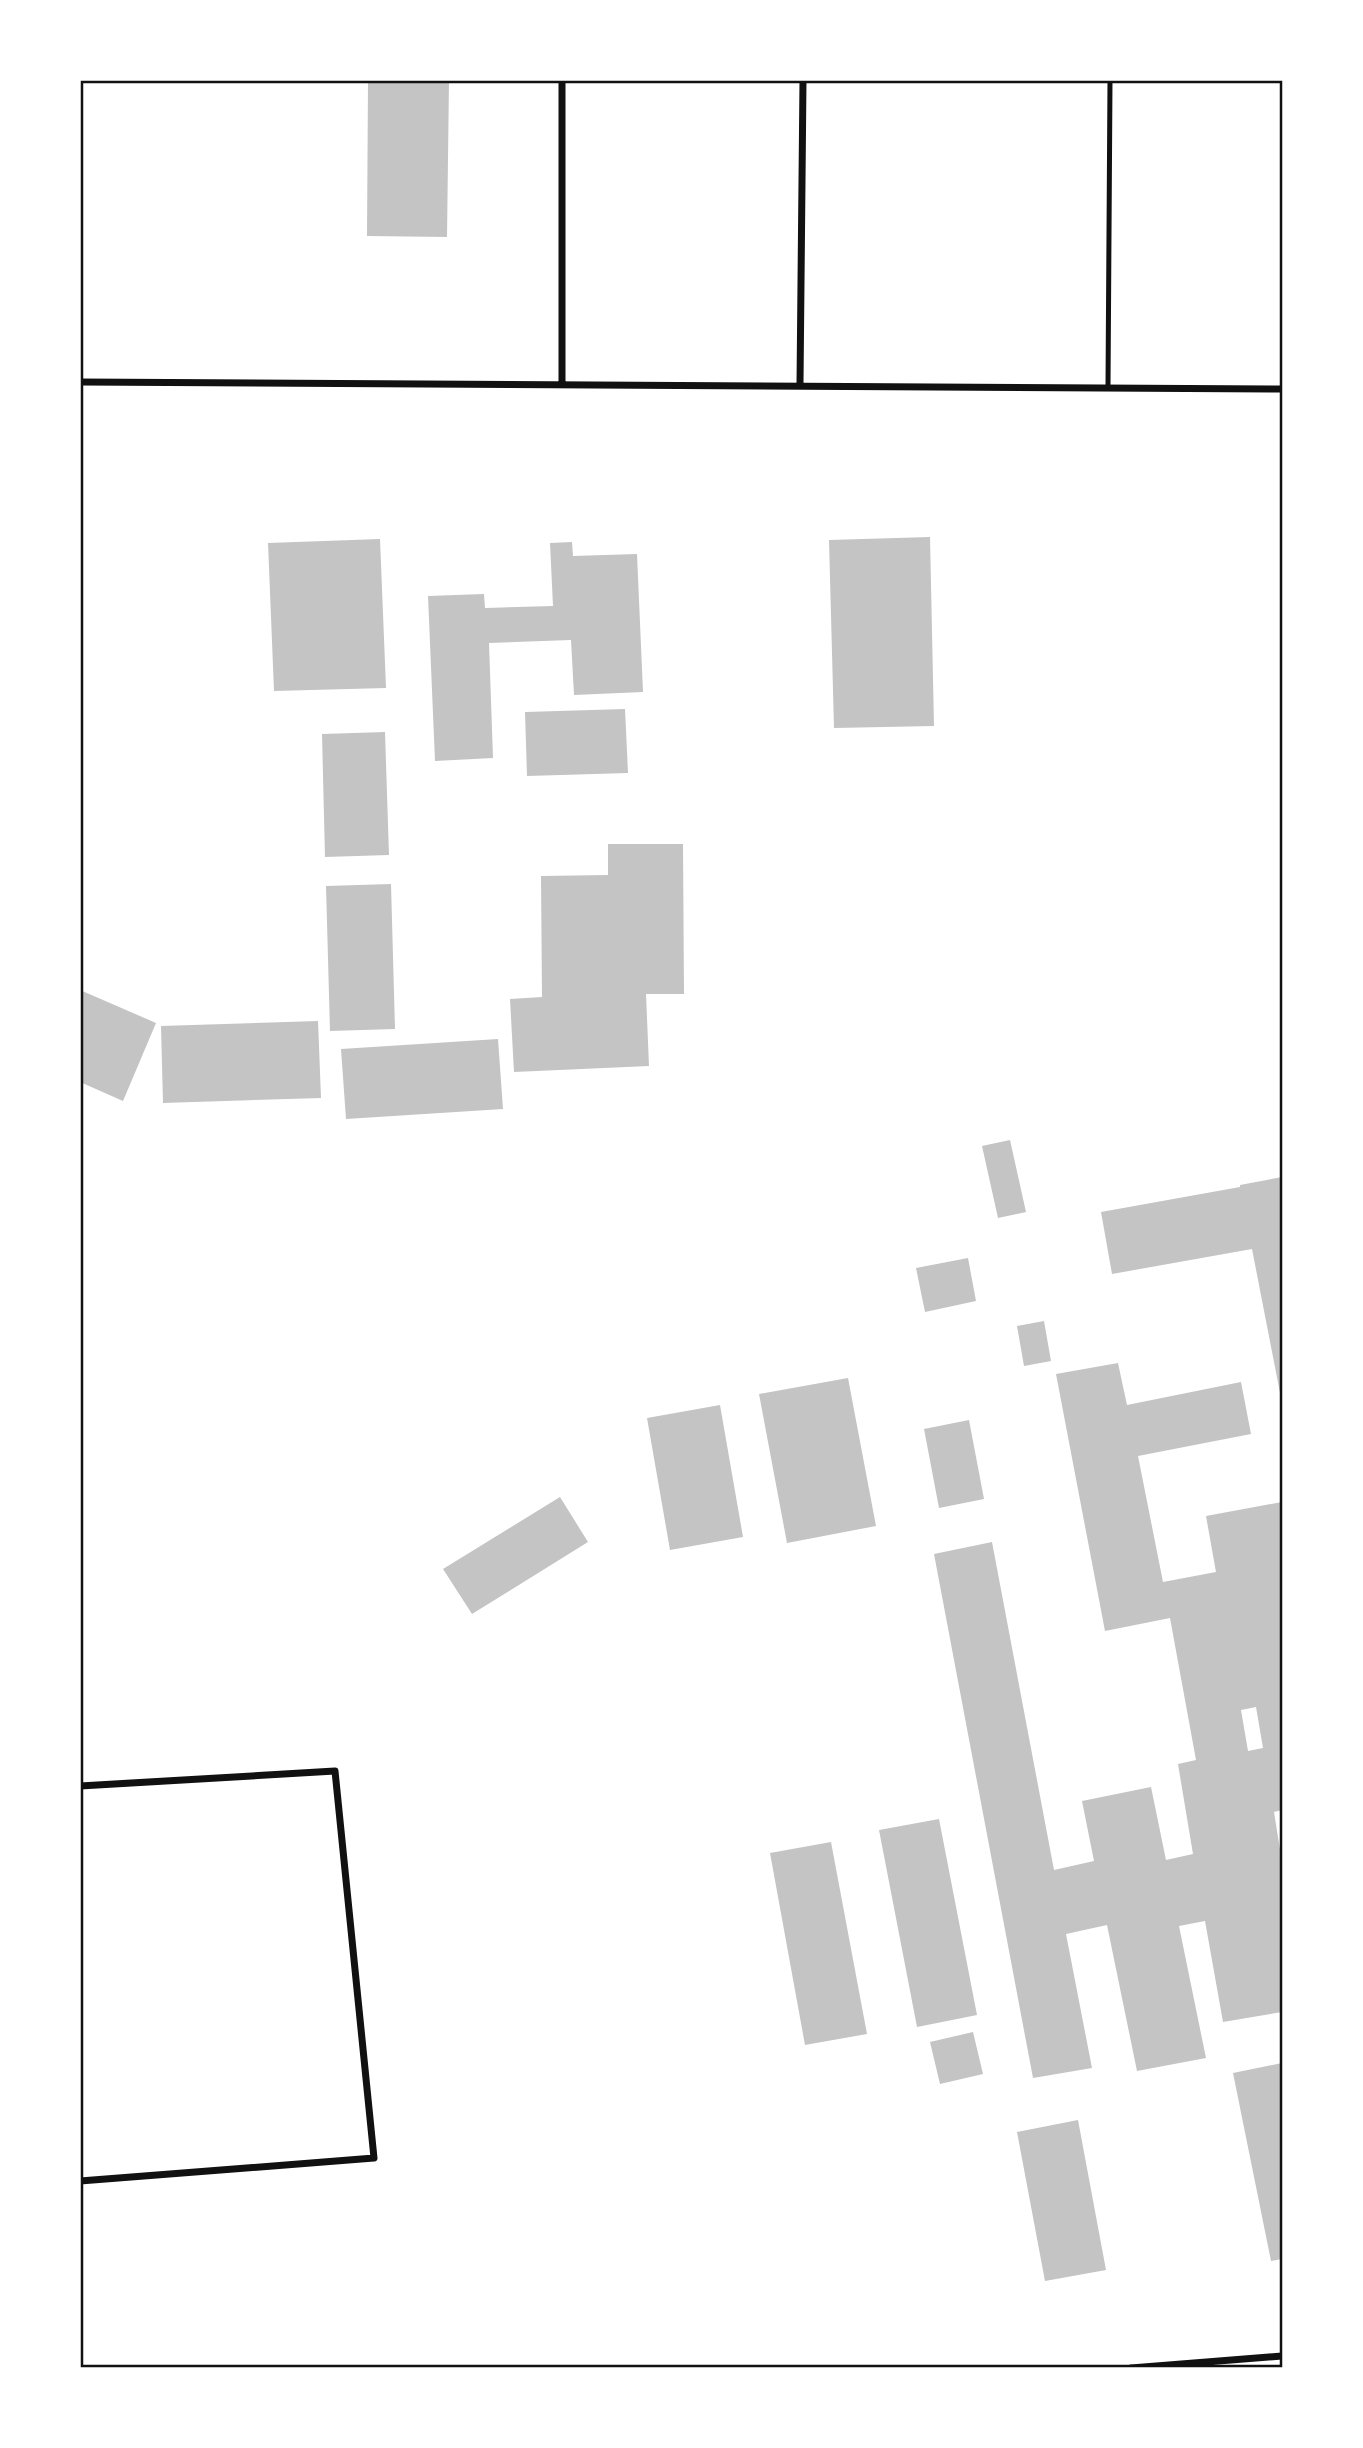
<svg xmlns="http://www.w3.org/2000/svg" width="1363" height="2448" font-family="'DM Sans',sans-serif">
	<rect width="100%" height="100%" fill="#fff"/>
	<path fill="#c4c4c4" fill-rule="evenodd" d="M368,80H449L447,237L367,236Z
		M930,537L934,726L834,728L829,540Z
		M380,539L386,688L274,691L268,543Z
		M572,542L573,556L637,554L643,692L574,695L571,640L489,643L493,758L435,761L428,596L484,594L485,608L553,606L550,543Z
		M625,709L628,773L527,776L525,712Z
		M385,732L389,855L325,857L322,734Z
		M608,844H683L684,994H646L649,1066L514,1072L510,999L542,997L541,876L608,875Z
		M391,884L395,1029L330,1031L326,886Z
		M80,990L156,1023L123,1101L80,1082Z
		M318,1021L321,1098L163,1103L161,1026Z
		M498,1039L503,1109L346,1119L341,1049Z
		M1010,1140L1026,1212L998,1218L982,1146Z
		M1282,1177V1398H1281L1252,1249L1112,1274L1101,1212L1240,1187V1185Z
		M968,1258L976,1301L925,1312L916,1268Z
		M1044,1321L1051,1361L1024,1366L1017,1326Z
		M1118,1363L1127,1405L1241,1382L1251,1434L1138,1456L1163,1582L1216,1572L1206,1516L1282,1502V1810L1274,1812L1282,1862V2012L1223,2022L1205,1921L1179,1926L1206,2058L1137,2071L1107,1925L1066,1934L1092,2068L1033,2078L934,1554L992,1542L1054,1870L1094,1861L1082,1801L1151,1787L1166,1860L1193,1854L1178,1764L1196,1760L1170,1618L1105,1631L1056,1374ZM1256,1707L1263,1748L1248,1751L1241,1710Z
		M848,1378L876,1526L787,1543L759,1394Z
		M720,1405L743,1537L670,1550L647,1418Z
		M969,1420L984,1499L939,1508L924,1429Z
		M560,1497L588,1542L472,1614L443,1569Z
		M939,1819L977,2015L917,2027L879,1830Z
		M831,1842L867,2034L805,2045L770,1853Z
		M973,2032L983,2074L940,2084L930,2042Z
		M1282,2063V2259L1271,2261L1233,2073Z
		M1078,2120L1106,2270L1045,2281L1017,2132Z"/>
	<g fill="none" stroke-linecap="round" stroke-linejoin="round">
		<path stroke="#111" stroke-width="5" d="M1108,387L1110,80"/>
		<path stroke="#111" stroke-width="7" d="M80,382L1282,389
			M562,384V80
			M800,384L803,80
			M80,1786L335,1771L374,2158L80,2181
			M1131,2368L1282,2356"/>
	</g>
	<rect width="1363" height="2448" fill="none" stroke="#ffffff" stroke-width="164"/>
	<rect x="82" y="82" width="1199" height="2284" fill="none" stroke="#111" stroke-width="2.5"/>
</svg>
